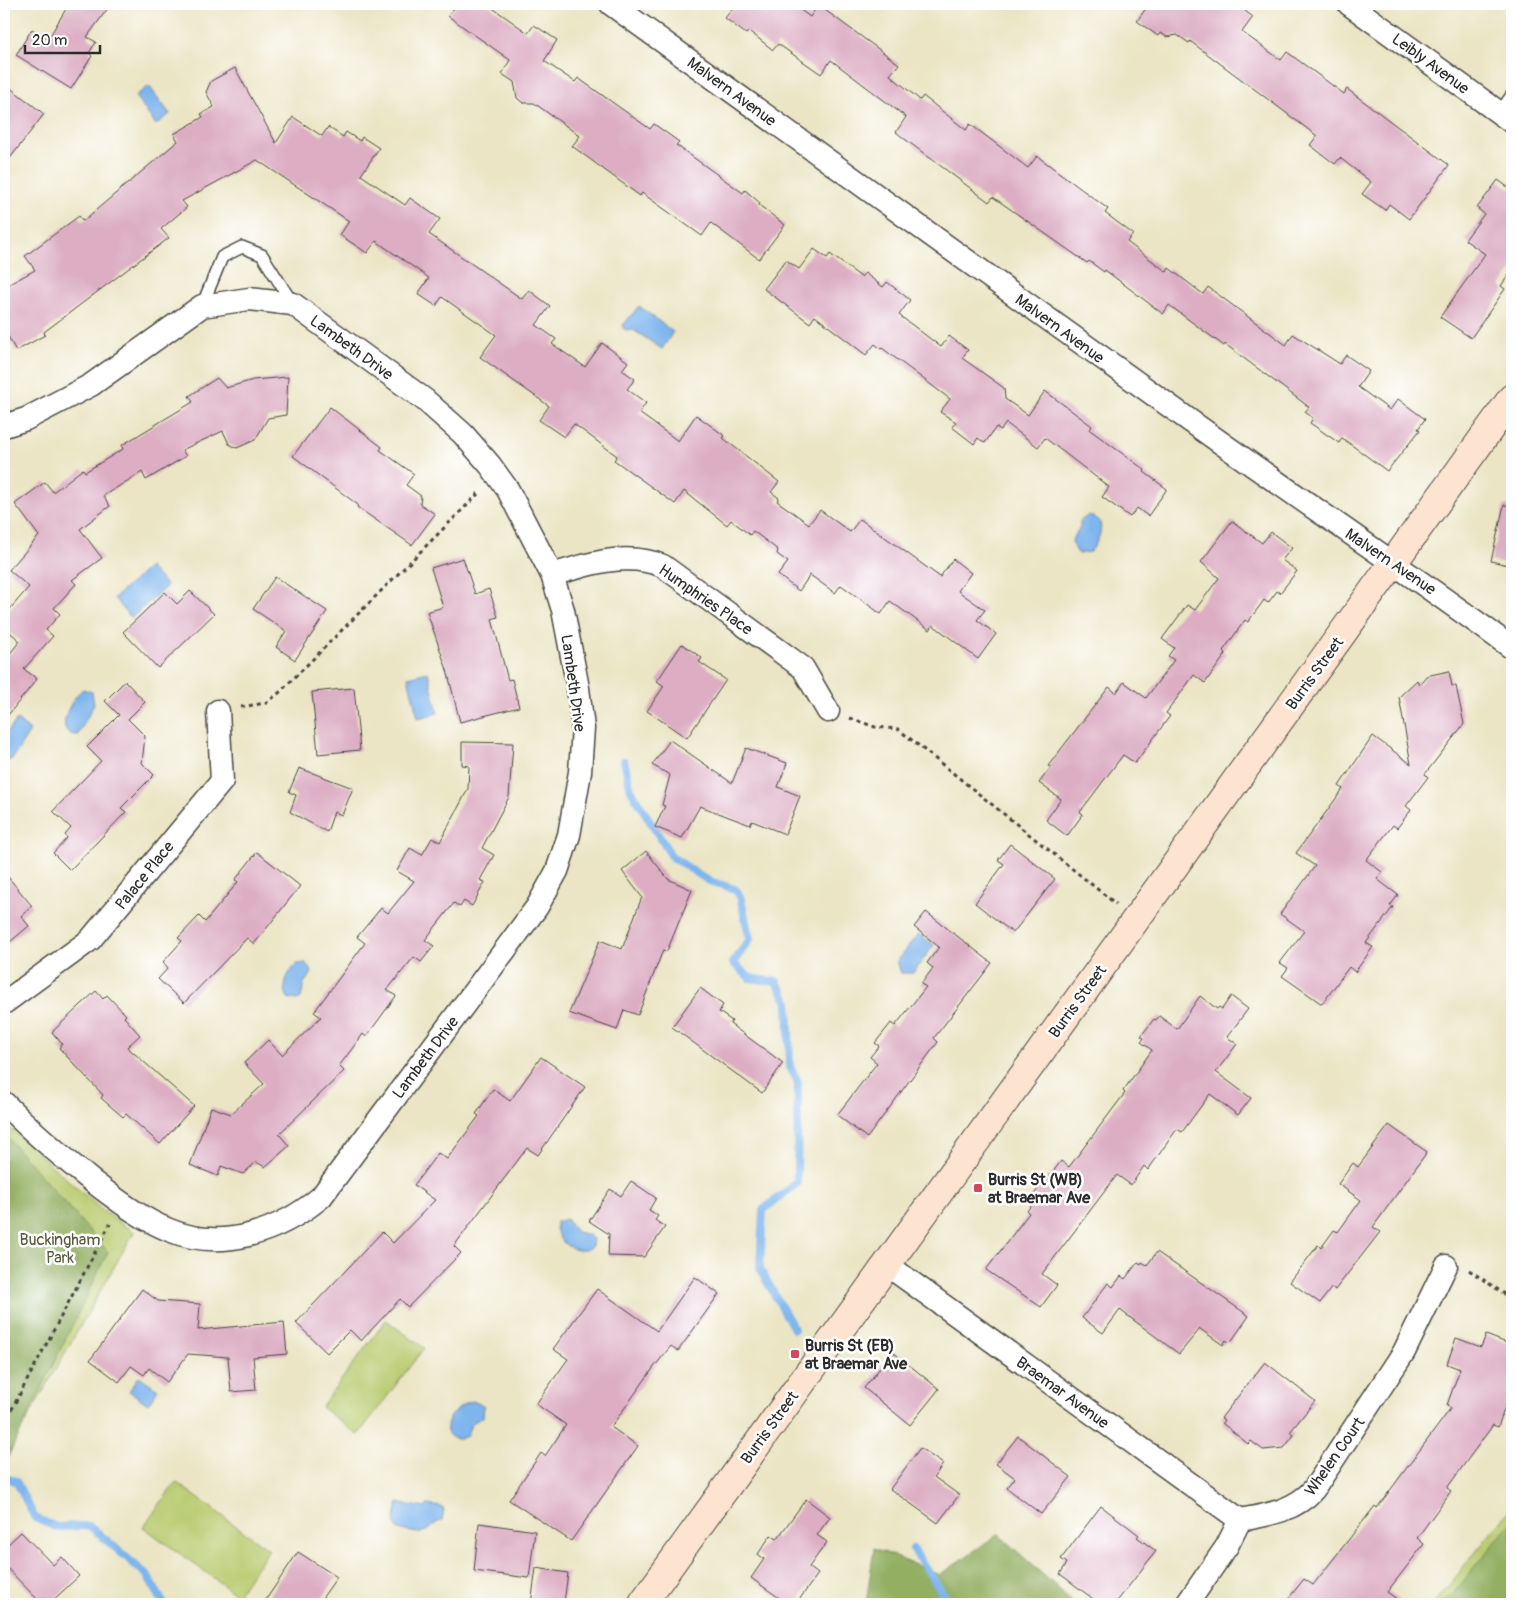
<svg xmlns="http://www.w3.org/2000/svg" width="1516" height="1608" font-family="Pangolin,sans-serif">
	<rect width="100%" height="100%" fill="#fff"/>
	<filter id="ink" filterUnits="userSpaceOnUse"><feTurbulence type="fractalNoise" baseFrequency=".02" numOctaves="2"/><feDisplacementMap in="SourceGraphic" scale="10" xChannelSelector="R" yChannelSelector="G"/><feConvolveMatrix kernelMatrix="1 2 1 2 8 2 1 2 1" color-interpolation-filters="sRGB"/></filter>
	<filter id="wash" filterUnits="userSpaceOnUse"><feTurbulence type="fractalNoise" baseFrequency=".0096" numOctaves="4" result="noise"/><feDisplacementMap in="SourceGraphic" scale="20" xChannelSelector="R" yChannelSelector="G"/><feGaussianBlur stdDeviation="1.12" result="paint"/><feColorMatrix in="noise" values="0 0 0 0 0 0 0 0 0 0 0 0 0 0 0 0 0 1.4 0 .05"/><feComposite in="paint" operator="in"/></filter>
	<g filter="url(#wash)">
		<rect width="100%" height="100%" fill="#ebe5c5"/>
		<path fill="#b9cb6f" stroke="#727b4d" d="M4,1123L104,1212L134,1232L4,1460Z
			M386,1320L424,1348L358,1435L321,1407Z
			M176,1482L269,1550L237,1595L143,1527Z
			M1512,1507V1604H1434Z"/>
		<path fill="#92af62" stroke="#5e6d46" d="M4,1134L108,1252L4,1465Z
			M1512,1522V1604H1441L1452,1595Z
			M998,1534L1071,1600L1068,1604H866L874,1548L940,1575Z"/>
		<path fill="#7eb5ed" stroke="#54708c" d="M149,86L170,114L156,125L135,96Z
			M639,306L673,332L662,349L632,329L626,330L623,328V325Z
			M1089,515L1099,520C1104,530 1097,544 1090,552L1079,554L1074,549L1072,540L1080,528V521Z
			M149,567L167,586L131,618L114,598Z
			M428,672L438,713L418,718L408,677Z
			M83,689L92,692L94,704L78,735C51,735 71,698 83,689Z
			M17,720L30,731L13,758L4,763V736Z
			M918,934L934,945L913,973H901L897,961Z
			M306,963L312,973L304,983L301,998L297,1000L288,998C281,985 287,974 297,964Z
			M566,1219L576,1232L589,1235L593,1239L592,1246C577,1259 553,1240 556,1222Z
			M139,1376L158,1389L148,1404L129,1391Z
			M473,1401L484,1406L483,1417L472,1423L466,1436C459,1441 452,1440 447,1432C445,1418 459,1404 473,1401Z
			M398,1503L426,1508L427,1505L442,1507L444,1510L442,1521C435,1522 433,1527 429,1530C422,1535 407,1531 399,1530L394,1523Z"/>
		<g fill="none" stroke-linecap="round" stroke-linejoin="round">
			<path stroke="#7eb5ed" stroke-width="8" d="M624,761L631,790L672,857L709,881L735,889L740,896L750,939L733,963L750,978L777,982L788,1002L790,1067L798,1082L797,1183L763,1210L760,1269L794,1329
				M4,1478L16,1481L35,1518L56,1527L90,1526L147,1575L164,1604
				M913,1549L950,1604"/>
		</g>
		<g id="blocks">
			<path fill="#dcadc3" d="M69,4H111L87,37L96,42L89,53L92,56L71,89L16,55L32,29L48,39Z
				M457,4H487L528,33L534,25L557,40L544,61L575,82L578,78L650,129L654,124L679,142L676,145L743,193L745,190L760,203L759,205L785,225L759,259L711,223L702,236L642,193L640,196L572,146L580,136L534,103H523L517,98L514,82L502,74L510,60L448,16Z
				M736,4H792L810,17L818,5L899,64L890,75L920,100L923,96L966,130L970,124L1028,168L1037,156L1108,209L1105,213L1133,234L1127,242L1167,272L1169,268L1203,294L1208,287L1286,345L1293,334L1340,364L1346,355L1369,371L1358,387L1390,410L1398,399L1425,419L1418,429L1420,430L1387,471L1342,438L1339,443L1310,423L1313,418L1305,412L1309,407L1225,344L1224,346L1169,305L1163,314L1105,270L1104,272L1089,261L1087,263L993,197L989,202L906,140L896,132L906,117L831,60L821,74L778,44L773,50L749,31L746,34L725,18Z
				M1149,4H1236L1253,17L1242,32L1281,60L1287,52L1344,94L1347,89L1449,165L1409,219L1389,204L1385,210L1362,194L1371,182L1340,158L1335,164L1310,145L1317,136L1190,41L1189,43L1177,35L1167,37L1160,33L1158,36L1137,21Z
				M235,68L276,143L293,117L322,136L328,127L343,137L346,132L360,141L362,137L379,148L361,175L405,205L410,198L440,219L429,234L522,299L529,290L550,306L536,325L556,339L552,344L585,367L602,343L628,362L622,370L635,379L627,389L646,403L639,413L678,441L696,415L725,436L723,438L779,482L771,492L779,498L777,501L809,524L820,510L850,532L860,519L940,577L953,559L971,573L958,591L985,610L977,620L996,634L978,659L933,625L930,630L890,601L881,614L841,585L835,593L810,575L799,591L778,575L788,562L777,554L778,550L753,531L750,535L731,520L727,525L684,491L675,504L614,460L617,456L574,424L564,437L539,420L549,406L480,357L496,335L442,297L436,306L418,294L429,278L376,241L367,253L340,235L349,221L257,160L182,201L187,207L161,229L169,238L44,332L45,335L16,351L4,329V287L35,270L25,256L79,216L83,221L178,141L174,134L203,117L201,114L214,107L206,92L211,81Z
				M4,83L44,114L4,166Z
				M1498,180L1512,190V270L1501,286L1505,289L1471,338L1440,317L1485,254L1465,240L1484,214L1477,208Z
				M814,249L827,258L830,254L861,277L865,273L883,287L887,282L910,300L899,315L941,347L949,336L968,350L962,358L1004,388L1005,399L1028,415L1045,391L1092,426L1090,430L1145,470L1144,472L1167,489L1148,516L1137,508L1130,517L1102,497L1109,487L1045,438L1038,447L1006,423L1001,430L996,427L985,443L978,438L974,444L952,427L956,422L940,412L950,399L882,348L881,349L875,344L866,355L815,316L810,323L764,289L786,260L799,269Z
				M288,377L286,415L268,418L255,440L237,448L229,444L223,431L182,450L186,456L146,480L142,472L103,496L110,506L80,529L102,558L72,580L76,584L54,608L60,614L46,630L53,636L24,669L37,679L4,720V653L8,656L20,641L4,627V616L29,587L9,570L39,536L15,504L45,482L53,492L83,469L85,472L123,449L122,445L193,402L189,396L217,378L226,388L253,380Z
				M330,407L382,447L380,450L414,474L406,485L421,496L420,504L435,514L412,545L357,507L358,505L293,456Z
				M1504,505L1512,506V566L1491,561Z
				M1232,521L1262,543L1271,532L1292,548L1282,560L1297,571L1280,593L1277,591L1268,603L1264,600L1248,622L1245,620L1223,651L1226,654L1205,683L1194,675L1166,713L1170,716L1135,763L1123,755L1080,812L1083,814L1067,836L1046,820L1061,799L1039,783L1051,767L1048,766L1109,687L1116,693L1124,682L1146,698L1174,660L1168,656L1174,648L1162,639L1187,605L1195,610L1219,578L1201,562Z
				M463,558L475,594L489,589L498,617L492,619L508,680L512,679L519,707L460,722L447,670L427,612L443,607L431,568Z
				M275,577L327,611L295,660L276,647L286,631L253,609Z
				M190,591L214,614L158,668L123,632L165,592L177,604Z
				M682,644L702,658L699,662L726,680L687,738L647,711L664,686L657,681Z
				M1449,671L1452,686H1456L1464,724L1425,774L1428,777L1406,806L1411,810L1397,828L1393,825L1366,860L1382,872L1377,879L1398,895L1390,906L1393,907L1366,943L1373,947L1355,972L1349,967L1322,1004L1282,976L1288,968L1280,963L1304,931L1280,914L1315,866L1296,853L1343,789L1339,786L1373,736L1411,764L1399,697L1417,680L1419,685L1426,676Z
				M125,681L145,702L128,719L145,736L142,763L154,775L121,808L126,812L70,870L53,853L67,838L65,835L71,828L53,811L101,761L87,747L119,715L105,701Z
				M354,688L360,750L318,754L312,692Z
				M670,740L732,783L746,748L787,763L778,787L800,796L785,834L752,821L750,825L700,806L682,838L655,827L665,806L662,805L670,775L652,765Z
				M462,742L513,743L509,797L482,848L494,855L480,880L485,882L472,906L464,901L460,907L454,903L425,940L434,946L421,962L414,957L387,990L396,996L366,1037L363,1034L339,1066L344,1071L279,1134L289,1146L265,1167L256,1162L243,1174L221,1166L218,1176L190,1165L211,1107L231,1114L264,1084L244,1063L268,1040L282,1055L321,1017L314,1012L365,943L357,937L381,908L388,913L414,881L397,871L410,848L422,855L432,838L440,842L468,789L469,766L462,765Z
				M299,768L353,788L342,815L334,812L327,832L290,812L296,795L289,792Z
				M1010,844L1055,879L1013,933L975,903L1004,864L998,860Z
				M646,851L668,879L692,890L667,951L663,950L638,1015L624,1010L617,1030L569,1013L600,940L622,949L642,897L622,871Z
				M257,852L300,886L254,944L247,938L184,1003L158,979L168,968L163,962L182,941L178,938L199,916L205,922L238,882L235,880Z
				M4,872L32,906L21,916L29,926L4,947Z
				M926,912L992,963L934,1038L938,1042L867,1138L837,1115L877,1063L870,1057L879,1046L875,1043L891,1023L895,1026L926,987L921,984L933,968L927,963L939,947L914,927Z
				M700,988L723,1005L719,1012L732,1021L730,1024L783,1063L762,1093L672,1027Z
				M96,991L103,999L107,995L126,1015L124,1017L140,1035L127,1047L194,1106L160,1144L126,1114L123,1117L101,1098L103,1095L59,1048L62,1044L52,1032Z
				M1200,996L1217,1009L1219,1007L1222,1009L1231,996L1248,1009L1227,1037L1237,1044L1216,1072L1251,1098L1238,1115L1210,1094L1182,1132L1177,1129L1148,1170L1144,1166L1131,1185L1117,1175L1042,1274L1057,1285L1041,1307L986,1270L1029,1213L1027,1211L1036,1199L1033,1196L1045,1179L1047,1180L1061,1161L1069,1167L1125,1093L1123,1091L1152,1050L1141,1042L1144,1038L1141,1036L1154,1019L1156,1020L1159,1016L1177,1029Z
				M541,1057L585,1087L538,1155L527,1148L454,1246L461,1253L408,1307L400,1299L361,1341L350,1330L327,1353L296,1323L382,1232L393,1243L435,1200L414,1185L438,1153L447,1159L479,1116L476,1114L493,1089L510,1101Z
				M1389,1125L1427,1152L1373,1227L1380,1232L1335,1290L1332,1287L1320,1303L1290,1282L1318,1245L1321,1248L1334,1230L1338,1232L1361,1200L1338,1184L1353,1163L1358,1167Z
				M631,1181L656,1198L649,1210L658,1216L655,1220L665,1227L644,1257L608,1256L609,1234L589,1221L610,1189L621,1196Z
				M1157,1252L1249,1316L1230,1343L1226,1340L1223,1345L1200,1329L1179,1354L1120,1310L1103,1333L1082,1318L1108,1283L1113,1287L1121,1276L1125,1279L1138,1262L1141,1264L1142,1262L1147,1265Z
				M695,1277L719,1294L678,1351L671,1346L654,1367L611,1427L638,1446L571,1541L509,1500L541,1453L545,1456L566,1425L536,1404L568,1359L553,1349L597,1289L657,1331Z
				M142,1289L158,1301L200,1304L198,1330L284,1322L287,1354L253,1357L256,1390L231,1392L228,1357L188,1354L167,1382L149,1368L144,1375L131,1366L119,1382L90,1360Z
				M1486,1335L1512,1345V1386L1498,1427L1493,1425L1447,1488L1451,1491L1417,1538L1424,1544L1387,1592L1404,1604H1284L1304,1579L1313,1585L1375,1506L1377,1508L1451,1408L1447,1405L1460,1369L1447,1364L1456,1338L1481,1347Z
				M893,1352L939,1389L910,1425L864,1388Z
				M1265,1362L1315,1401L1290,1432L1294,1435L1284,1448L1263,1450L1251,1441L1248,1444L1222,1423L1224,1420L1221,1418Z
				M1018,1436L1071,1477L1041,1514L1007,1488L1015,1478L996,1464Z
				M920,1448L943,1464L934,1477L959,1495L938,1523L890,1489Z
				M806,1499L830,1517L817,1535L827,1542L809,1567L818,1574L796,1604H788L751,1578L764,1559L758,1554L771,1535L777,1539Z
				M1101,1506L1139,1535L1137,1537L1156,1551L1115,1604H1100L1060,1574L1067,1563L1061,1559Z
				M479,1523L535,1531L529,1578L474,1571Z
				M21,1532L53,1565L62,1557L79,1576L49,1604L43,1597L39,1601L4,1565V1548Z
				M298,1552L337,1577L318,1604H263Z
				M536,1568L568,1573L564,1602L531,1604Z"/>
		</g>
	</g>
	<g filter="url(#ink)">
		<use href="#blocks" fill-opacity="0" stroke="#484742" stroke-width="1"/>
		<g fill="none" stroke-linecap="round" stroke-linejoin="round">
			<defs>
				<path id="lane" d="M1500,112L1512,95
					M202,306L222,257L242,247L262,255L293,304"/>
				<path id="street" d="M611,4C803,143 996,282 1189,420C1296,497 1406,570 1512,648
					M1349,4L1512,122
					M4,426L26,419L91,385L202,306L249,299L293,304L425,400L463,434L490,465L508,490L552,575L563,610L578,688L583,728L580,772L569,835L557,871L537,907L321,1197C279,1232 222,1252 169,1230C141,1219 116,1199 92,1181C61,1156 31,1131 4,1103
					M552,575C587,564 627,551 663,566L803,668L828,711
					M4,1003L90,940L222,781L218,711
					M886,1264L1240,1520
					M1187,1604L1227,1546L1240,1520C1267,1515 1295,1511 1314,1489L1404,1352L1446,1266"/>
				<path id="secondary" d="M642,1604L1512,398"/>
			</defs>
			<use href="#lane" stroke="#484742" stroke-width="14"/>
			<use href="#street" stroke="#484742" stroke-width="25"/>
			<use href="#secondary" stroke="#484742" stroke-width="30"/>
			<path stroke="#484742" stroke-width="3" stroke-dasharray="4 4" stroke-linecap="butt" d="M241,707L266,703L279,693L480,492
				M850,718L875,727L898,729L1116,904
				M1469,1270L1512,1299
				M4,1424L110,1224"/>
			<use href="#lane" stroke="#fff" stroke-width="11"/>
			<use href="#street" stroke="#fff" stroke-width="22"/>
			<use href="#secondary" stroke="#fde4d0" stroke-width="28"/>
		</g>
	</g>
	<g fill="#d1495b" stroke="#fff" stroke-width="2">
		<rect x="973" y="1183" width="10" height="10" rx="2.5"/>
		<rect x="790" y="1349" width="10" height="10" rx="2.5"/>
	</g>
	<g text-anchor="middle" stroke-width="5" stroke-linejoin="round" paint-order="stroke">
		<g font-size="16" fill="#2b2b2b" stroke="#fff">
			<text transform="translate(1431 63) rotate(36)" y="6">Leibly Avenue</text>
			<text transform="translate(732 91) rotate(36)" y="6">Malvern Avenue</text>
			<text transform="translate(1060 328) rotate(36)" y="6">Malvern Avenue</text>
			<text transform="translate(352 347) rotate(36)" y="6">Lambeth Drive</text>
			<text transform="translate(1391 561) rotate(34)" y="6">Malvern Avenue</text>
			<text transform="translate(706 599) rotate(35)" y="6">Humphries Place</text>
			<text transform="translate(1314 673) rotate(-54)" y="6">Burris Street</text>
			<text transform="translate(574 683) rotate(82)" y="6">Lambeth Drive</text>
			<text transform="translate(144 875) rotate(-51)" y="6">Palace Place</text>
			<text transform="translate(1077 1001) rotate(-54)" y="6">Burris Street</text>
			<text transform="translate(425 1057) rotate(-53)" y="6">Lambeth Drive</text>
			<text transform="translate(1063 1392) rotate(36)" y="6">Braemar Avenue</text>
			<text transform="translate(769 1427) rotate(-54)" y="6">Burris Street</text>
			<text transform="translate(1334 1456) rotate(-55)" y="6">Whelen Court</text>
		</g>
		<g font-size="16" font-weight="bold" fill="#2b2b2b" stroke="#fff" text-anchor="start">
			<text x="988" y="1185">Burris St (WB)<tspan x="988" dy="18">at Braemar Ave</tspan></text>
			<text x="805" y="1351">Burris St (EB)<tspan x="805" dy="18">at Braemar Ave</tspan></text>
		</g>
		<g font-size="16" fill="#565b3f" stroke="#fff">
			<text x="60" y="1245">Buckingham<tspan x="60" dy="18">Park</tspan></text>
		</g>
	</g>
	<rect width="1516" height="1608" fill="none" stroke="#fff" stroke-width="20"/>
	<path d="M25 45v8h75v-8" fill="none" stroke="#2b2b2b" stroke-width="2.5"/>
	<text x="32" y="45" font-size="15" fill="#2b2b2b" stroke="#ffffff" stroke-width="4" paint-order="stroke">20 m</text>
</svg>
